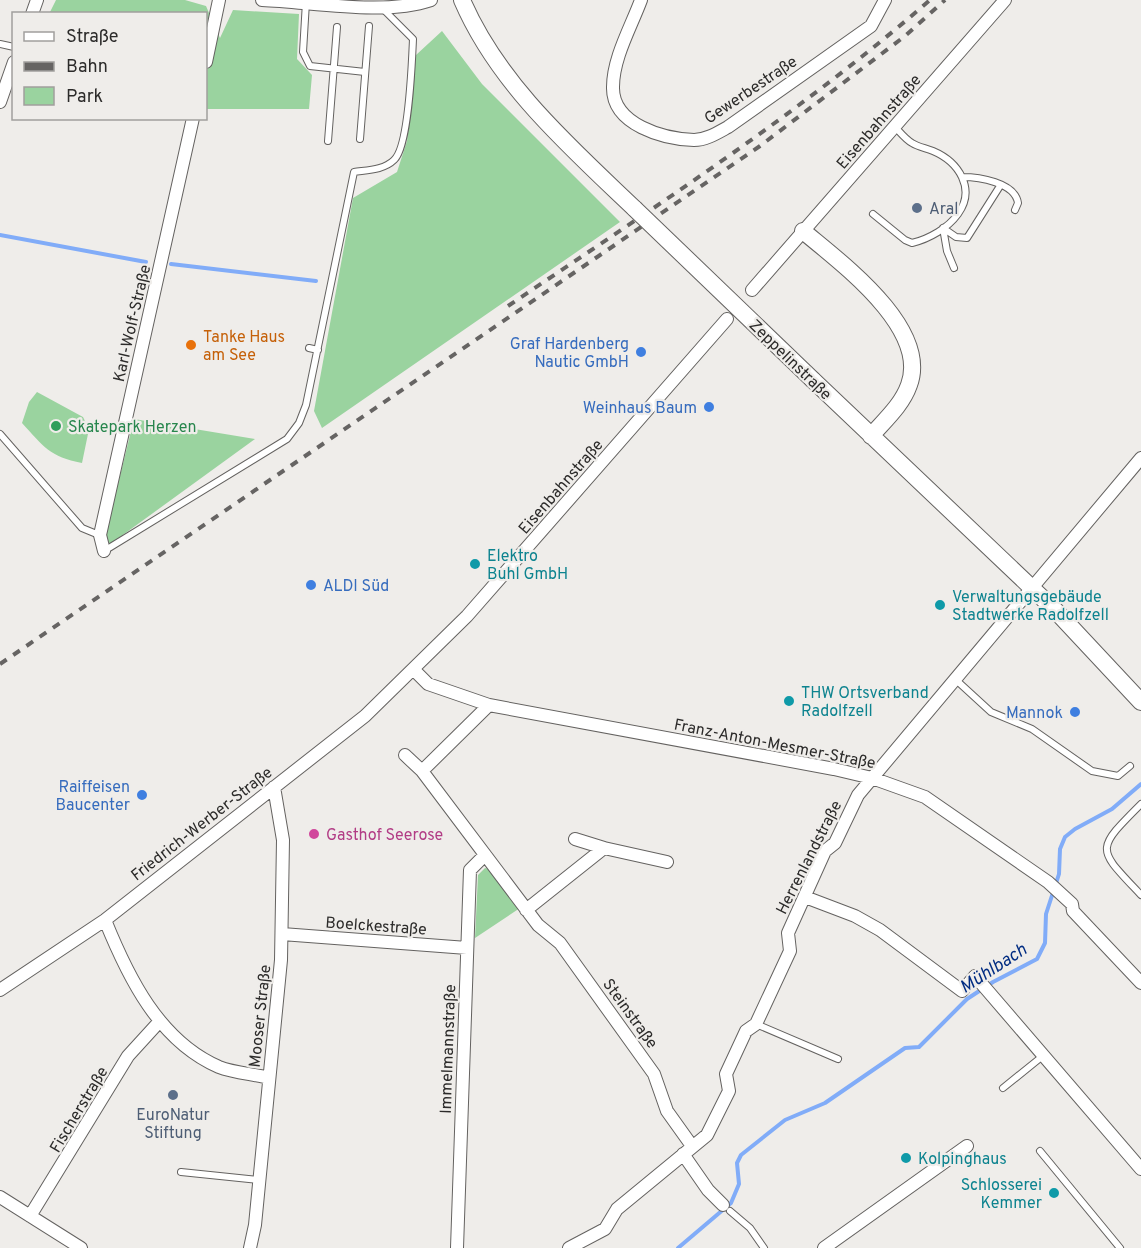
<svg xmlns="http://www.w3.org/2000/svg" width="1141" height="1248" font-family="Overpass,sans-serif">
	<rect width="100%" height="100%" fill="#efedea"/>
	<path fill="#9ad39f" d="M56,0H185L206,6L220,38L233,10L299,14L297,59L312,75L309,109H206V14H49Z
		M442,31L482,84L620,222L322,428L314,411L353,198L397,172L407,141L416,55Z
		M37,392L83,417L89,429L82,463C50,457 43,446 22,423L29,402Z
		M134,419L255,439L109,545L105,537Z
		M485,868L489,869L520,908L475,938L478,875Z"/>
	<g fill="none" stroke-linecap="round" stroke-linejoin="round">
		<path stroke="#81acf8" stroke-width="4" d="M0,235L146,262
			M171,264L316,281
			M678,1248L731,1203L739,1184L737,1163L741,1155L785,1120L825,1103L905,1048L919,1047L967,999L993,982L1037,959L1045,943L1046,914L1059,874L1060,849L1065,837L1075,829L1112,809L1141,784"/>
		<defs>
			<path id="lane" d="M306,2L303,52L310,66L365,72
				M0,44L14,47
				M360,139L369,26
				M328,141L337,27
				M962,177C978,177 1015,182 1018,203L1015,210
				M873,214L905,240L912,243C929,239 948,228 958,214C976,189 959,162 933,151C926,148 918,147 912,143C905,139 900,132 895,127
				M943,228L956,237L967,238L1000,186
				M943,228L947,251L954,268
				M309,348L318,350
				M0,434L82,528L99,535
				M104,551L287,439L299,423L306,405L354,172C367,170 384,170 394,160C409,147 412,61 413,39L381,7
				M955,679L991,712L1032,729L1092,771L1118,776L1130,766
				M1141,804C1094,851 1097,848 1141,895
				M756,1024L838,1059
				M1003,1088L1044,1055
				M1040,1151L1120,1248
				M181,1172L259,1180
				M730,1211L750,1228L764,1248"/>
			<path id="street" d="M262,0C313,2 384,16 431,0
				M641,0C631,27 613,58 613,87C612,125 664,139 694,140C706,140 717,133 728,127L871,26L885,0
				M32,14L37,0
				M206,62L219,0
				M0,102L14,62
				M752,290L1005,0
				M104,551L100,535L193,118
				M413,669L428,684L489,705L834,769L872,778L925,797L1048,882L1072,904L1073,911L1141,983
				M405,755L422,771L538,925L560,943L654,1074L667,1111L692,1146
				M422,771L489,705
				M575,839L604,848
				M805,897L855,916L880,930L962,991L975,976L1141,1169
				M526,910L604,848L667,862
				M105,920C128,977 159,1041 219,1067C234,1073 254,1074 269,1078
				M282,934L467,948
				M0,990L105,920L365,716L467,616L727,319
				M683,1154L708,1190L723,1205
				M0,1197L81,1248
				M30,1216L128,1056L159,1022
				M250,1248L255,1225L281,960L283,840L274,787
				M457,1248L470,870L483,857
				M569,1248L605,1229L617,1209L707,1135L729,1091L726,1074L746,1031L756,1024L790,951L788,933L825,851L835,843L858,795L1141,458
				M824,1248L967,1146"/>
			<path id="secondary" d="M462,0C498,84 570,147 635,209
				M803,231C841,263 930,328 909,385C902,405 885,420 871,436
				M813,380L1055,610L1141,702"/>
		</defs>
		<use href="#lane" stroke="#646260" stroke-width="8"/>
		<use href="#street" stroke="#646260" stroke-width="14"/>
		<use href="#secondary" stroke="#646260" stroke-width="18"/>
		<use href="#lane" stroke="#fff" stroke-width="6"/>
		<use href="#street" stroke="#fff" stroke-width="12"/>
		<use href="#secondary" stroke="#fff" stroke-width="16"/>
		<path stroke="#666463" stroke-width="4" stroke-dasharray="8 8" stroke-linecap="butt" d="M508,306C652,209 799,114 930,0
			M0,664L760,146L905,36L945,0"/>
		<defs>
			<path id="secondary-bridge" d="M635,209L813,380"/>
		</defs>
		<use href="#secondary-bridge" stroke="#646260" stroke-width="18" stroke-linecap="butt"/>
		<use href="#secondary-bridge" stroke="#fff" stroke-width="16"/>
	</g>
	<g fill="#5c6f8a" stroke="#efedea" stroke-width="2">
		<circle cx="917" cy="208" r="6"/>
		<circle cx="173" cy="1095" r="6"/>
	</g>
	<circle fill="#e8710a" stroke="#efedea" stroke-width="2" cx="191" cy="345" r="6"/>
	<g fill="#3f7fe0" stroke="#efedea" stroke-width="2">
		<circle cx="641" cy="352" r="6"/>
		<circle cx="709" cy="407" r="6"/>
		<circle cx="311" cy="585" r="6"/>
		<circle cx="1075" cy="712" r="6"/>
		<circle cx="142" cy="795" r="6"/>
	</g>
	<circle fill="#2e9e5b" stroke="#efedea" stroke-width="2" cx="56" cy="426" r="6"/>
	<g fill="#0f9aa8" stroke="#efedea" stroke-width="2">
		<circle cx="475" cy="564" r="6"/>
		<circle cx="940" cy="605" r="6"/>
		<circle cx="789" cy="701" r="6"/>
		<circle cx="906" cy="1158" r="6"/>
		<circle cx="1054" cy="1193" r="6"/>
	</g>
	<circle fill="#d1479c" stroke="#efedea" stroke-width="2" cx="314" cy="834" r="6"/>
	<g text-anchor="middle" stroke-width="4.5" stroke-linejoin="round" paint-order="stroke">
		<g font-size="16" fill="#2c2b2a" stroke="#efedea">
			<text transform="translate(750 89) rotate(-34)" y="6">Gewerbestraße</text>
			<text transform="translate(878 121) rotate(-49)" y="6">Eisenbahnstraße</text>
			<text transform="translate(131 323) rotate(-77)" y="6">Karl-Wolf-Straße</text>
			<text transform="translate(791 359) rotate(44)" y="6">Zeppelinstraße</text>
			<text transform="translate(560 486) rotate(-49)" y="6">Eisenbahnstraße</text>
			<text transform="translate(775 743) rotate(11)" y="6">Franz-Anton-Mesmer-Straße</text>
			<text transform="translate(201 823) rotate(-38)" y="6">Friedrich-Werber-Straße</text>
			<text transform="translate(808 857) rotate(-63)" y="6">Herrenlandstraße</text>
			<text transform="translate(376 925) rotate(4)" y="6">Boelckestraße</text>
			<text transform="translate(631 1013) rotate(54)" y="6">Steinstraße</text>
			<text transform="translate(259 1016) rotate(-84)" y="6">Mooser Straße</text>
			<text transform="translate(447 1049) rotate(-88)" y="6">Immelmannstraße</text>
			<text transform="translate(78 1109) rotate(-59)" y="6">Fischerstraße</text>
		</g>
		<g font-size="16" fill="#4e5e75" stroke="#efedea" text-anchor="start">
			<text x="929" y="214">Aral</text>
			<text x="173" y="1120" text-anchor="middle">EuroNatur<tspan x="173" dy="18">Stiftung</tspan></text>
		</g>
		<g font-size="16" fill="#c56008" stroke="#efedea" text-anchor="start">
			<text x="203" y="342">Tanke Haus<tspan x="203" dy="18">am See</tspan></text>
		</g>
		<g font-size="16" fill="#366cbe" stroke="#efedea" text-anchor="end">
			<text x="629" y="349">Graf Hardenberg<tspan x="629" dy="18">Nautic GmbH</tspan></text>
			<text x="697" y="413">Weinhaus Baum</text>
			<text x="323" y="591" text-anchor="start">ALDI Süd</text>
			<text x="1063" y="718">Mannok</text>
			<text x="130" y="792">Raiffeisen<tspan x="130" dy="18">Baucenter</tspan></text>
		</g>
		<g font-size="16" fill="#27864d" stroke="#efedea" text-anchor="start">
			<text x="68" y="432">Skatepark Herzen</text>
		</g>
		<g font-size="16" fill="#0d838f" stroke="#efedea" text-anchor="start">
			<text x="487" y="561">Elektro<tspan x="487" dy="18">Buhl GmbH</tspan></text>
			<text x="952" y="602">Verwaltungsgebäude<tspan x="952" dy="18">Stadtwerke Radolfzell</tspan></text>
			<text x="801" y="698">THW Ortsverband<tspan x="801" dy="18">Radolfzell</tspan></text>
			<text x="918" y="1164">Kolpinghaus</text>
			<text x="1042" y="1190" text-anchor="end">Schlosserei<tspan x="1042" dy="18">Kemmer</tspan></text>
		</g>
		<g font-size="16" fill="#b23c85" stroke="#efedea" text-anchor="start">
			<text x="326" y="840">Gasthof Seerose</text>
		</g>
		<g font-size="18" font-style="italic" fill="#012c82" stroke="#efedea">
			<text transform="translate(993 968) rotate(-33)" y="6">Mühlbach</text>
		</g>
	</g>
	<rect x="12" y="12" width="195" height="108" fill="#efedea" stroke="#a19f9d" stroke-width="1.5"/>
	<rect x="24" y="32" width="30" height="9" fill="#ffffff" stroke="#a19f9d" stroke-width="1.5"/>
	<text x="66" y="42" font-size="18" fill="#2c2b2a">Straße</text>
	<rect x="24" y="62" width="30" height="9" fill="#666463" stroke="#a19f9d" stroke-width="1.5"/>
	<text x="66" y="72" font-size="18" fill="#2c2b2a">Bahn</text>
	<rect x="24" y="87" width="30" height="18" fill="#9ad39f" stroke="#a19f9d" stroke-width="1.5"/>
	<text x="66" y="102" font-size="18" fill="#2c2b2a">Park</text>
</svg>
